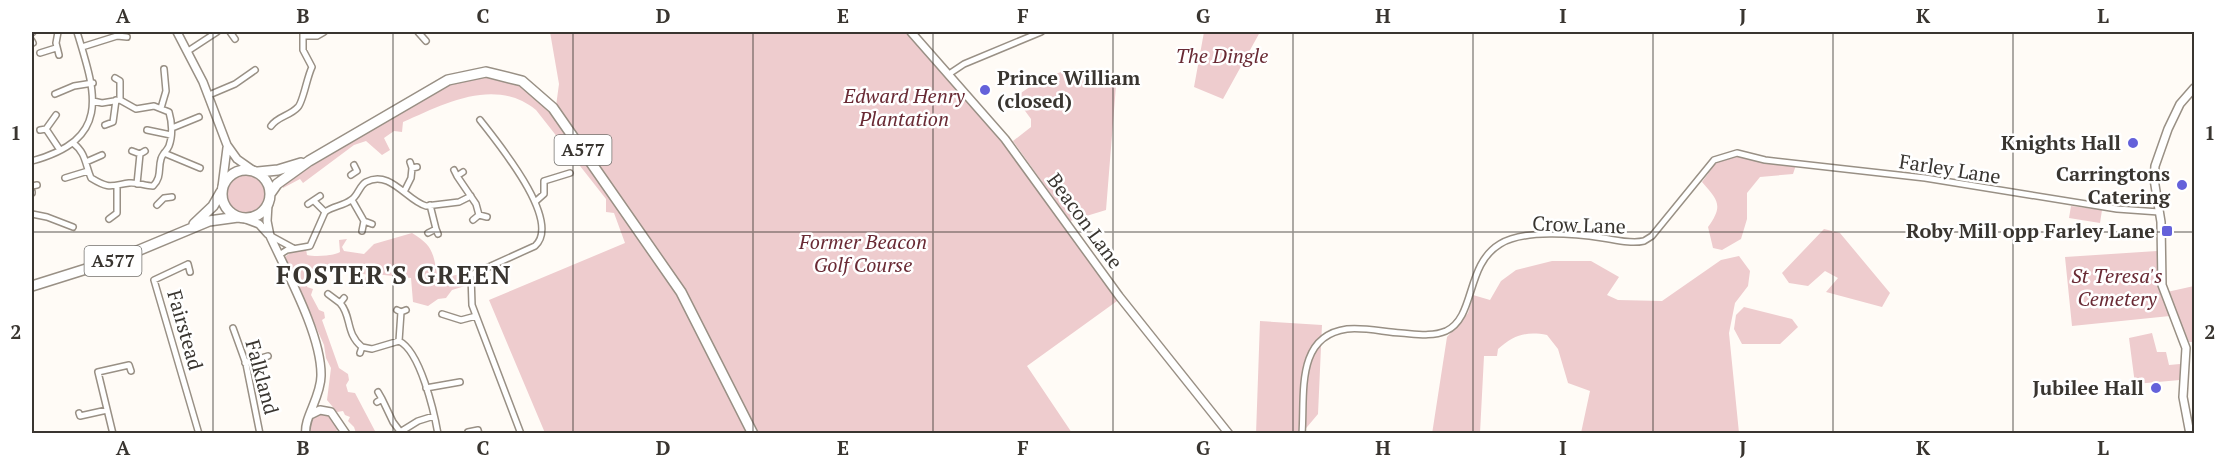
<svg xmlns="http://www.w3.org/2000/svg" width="2226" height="465" font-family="'PT Serif',serif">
	<rect width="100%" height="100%" fill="#fffbf6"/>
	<path fill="#eeccce" d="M550,32H910L1059,209L1124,296L1027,366L1072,433H545L489,300L625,243L614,213L606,212V199L536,110C495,77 446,103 403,122L402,132L394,131L384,138L390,150L382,155L366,141L354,145L303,183L300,179L283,188V184L438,87L491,75L533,90L641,227L556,106L559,84Z
		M1204,32H1260L1223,99L1194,87Z
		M1064,71L1117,73L1106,210L1070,221L1013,141L1031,127V119L1015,97L1043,78Z
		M1741,155L1796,165L1793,174L1760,177L1747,193V219L1741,239L1722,250L1713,248L1708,227C1723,206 1719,201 1702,182L1718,160Z
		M224 193a22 22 0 1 1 44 0a22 22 0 1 1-44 0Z
		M2071,206L2102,210L2100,223L2069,218Z
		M1824,229L1840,233L1890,293L1882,307L1826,292L1838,278L1825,271L1808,286L1789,283L1782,273Z
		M412,233C434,246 433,254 438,278L468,273L470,279L468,285L452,290L446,298L438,299L428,306L413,302L411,278L375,274L363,287L360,285L367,275L352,270L310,269L307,287L313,289L311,295L319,310L324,312L325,318L322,320L339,368L348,374L349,380L346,385L348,392L355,393L375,431V433H356L354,427L348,421L350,417L345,415L343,411L337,412L327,400L331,368L326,358L324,345L285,257L290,253L306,249L307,255C315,257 333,256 340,252L339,240L347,239L342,247L344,251L364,254L374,244Z
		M2157,251L2159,285L2170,316L2072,326L2065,257Z
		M1739,256L1750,271L1748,286L1735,303L1729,333L1739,433H1581L1590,391L1568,383L1558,349L1547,335C1526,331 1514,335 1498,349L1497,356H1484L1480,433L1432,434L1447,337L1468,313L1473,295L1490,300L1501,281L1516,270L1552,261H1591L1619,277L1607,295L1618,300L1662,301L1721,260Z
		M2194,286V342H2189L2167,292Z
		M1744,307L1792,319L1798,327L1780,344H1742L1734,329L1736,315Z
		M1260,321L1322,325L1318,414L1302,433L1256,434Z
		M2152,333L2157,352H2166L2169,365L2180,364V380L2135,384L2129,338Z
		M320,413H328L338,426L336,433H311L310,420Z"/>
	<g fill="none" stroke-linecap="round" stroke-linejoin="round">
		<defs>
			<path id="minor" d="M58,32L56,43L59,55
				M230,32L235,39
				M418,32L426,41
				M32,33L33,32
				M304,36H317L324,32
				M32,41L33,43
				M82,47L117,36L127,37
				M188,51L217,32
				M40,53L56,48
				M949,74L964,64L1041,32
				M115,78L120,81V100
				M55,94L74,86L93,83
				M209,95L235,84L255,70
				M161,108L166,91L164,69
				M480,120C497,142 563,221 535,246L471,275L472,305L521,434
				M105,125L113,122L116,100
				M271,126C278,116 290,116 298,107C303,102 307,77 312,67L303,50V32
				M172,128L199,117
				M46,129L60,150
				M40,130L46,129L56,115
				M147,130L171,135
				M73,143C86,153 85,164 91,178C109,189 110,186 129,183C137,182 145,186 153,186C162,177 158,169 161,159C162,154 167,151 169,146C173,136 172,122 169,112L154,106L136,109L120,100L102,103L93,101
				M132,151L140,154L145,151
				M164,153L200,168
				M32,161C112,139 96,94 77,32
				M86,162L102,155
				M410,162L412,168L417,167
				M454,170L457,176L463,172
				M351,175L357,171L354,165
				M457,176L476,204L479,215
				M65,178L88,171
				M137,184L140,154
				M32,186L37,185
				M405,190L411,178L412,168
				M32,192V193
				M352,200L364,221
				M314,201L325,212
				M535,202L544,194V181L570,173
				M308,204L320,196
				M157,205L164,198L172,197
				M430,205L436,229
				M32,214L47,217L73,227
				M109,219L117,213V187
				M473,220L479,215L487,217
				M362,231L364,221L372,224
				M428,233L436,229L438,234
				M271,236L293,248
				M279,255L287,250L310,246L325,212C333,206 343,206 351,200C358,196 359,186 366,182C390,169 407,201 426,206L459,202L471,196
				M190,272L188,264L154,280L199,434
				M328,294L340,303L344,298
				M340,303C352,316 345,333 362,347L360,353
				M397,310L401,312L406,310
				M442,314L461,320L476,316
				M233,328L246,364L260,434
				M399,341L401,312
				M362,347L372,349L399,341C420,351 434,411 438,434
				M245,363L268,356
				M426,388L460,382
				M382,399L393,422L399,430
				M377,402L382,399L378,392
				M79,413L80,416L107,410
				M468,432L478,430L479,434
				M113,434L98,372L129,365L131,371
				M397,434L418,421L434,416
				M1302,434C1305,394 1295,336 1347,329C1364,327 1384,332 1401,333C1416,334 1432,337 1446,331C1476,317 1465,265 1500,244C1524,229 1576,234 1603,238C1616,240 1631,244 1644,241L1652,236L1714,160L1737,153L1765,160L1925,178L2117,209L2159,212"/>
			<path id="tertiary" d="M177,32L203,82L227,145L237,159L254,171
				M911,32L1005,139L1119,296L1229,434
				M222,187L227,148
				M268,204L267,221L270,236C287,273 322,336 321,376C321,397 303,419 306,434
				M243,218L259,224L268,234
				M312,414L320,410L331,412L346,434
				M2190,434L2183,397L2186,348L2162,285L2161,222L2154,179L2155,166L2168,129L2180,104L2194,88"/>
			<path id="primary" d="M222 194a24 24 0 1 1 48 0a24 24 0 1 1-48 0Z
				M258,172L278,170L301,163
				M270,194L277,184L309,161L448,80L486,72L522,81L553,108L681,292L753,434
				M194,224L213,206L221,192
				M32,286L118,259L209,221L238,217"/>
		</defs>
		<use href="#minor" stroke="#999085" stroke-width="8"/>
		<use href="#tertiary" stroke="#999085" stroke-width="10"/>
		<use href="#primary" stroke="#999085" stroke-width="12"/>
		<use href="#minor" stroke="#fff" stroke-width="5"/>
		<use href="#tertiary" stroke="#fff" stroke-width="7"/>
		<use href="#primary" stroke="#fff" stroke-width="9"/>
	</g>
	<path fill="none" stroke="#393530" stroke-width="1.5" stroke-opacity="0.55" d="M213,32V434M393,32V434M573,32V434M753,32V434M933,32V434M1113,32V434M1293,32V434M1473,32V434M1653,32V434M1833,32V434M2013,32V434M32,232H2194"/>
	<g fill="#6461da" stroke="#fff" stroke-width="2">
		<circle cx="985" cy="90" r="6"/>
		<circle cx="2133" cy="143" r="6"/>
		<circle cx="2182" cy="185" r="6"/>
		<rect x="2161" y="225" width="12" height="12" rx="3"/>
		<circle cx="2156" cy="388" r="6"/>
	</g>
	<g text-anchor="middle" stroke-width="5" stroke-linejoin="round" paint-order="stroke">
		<g fill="#fff" stroke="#74726e" stroke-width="1.5">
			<rect x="554.5" y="135" width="57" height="30" rx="4.5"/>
			<rect x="84.5" y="246" width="57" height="30" rx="4.5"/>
		</g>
		<g font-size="18" font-weight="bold" fill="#393530">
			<text x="583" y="156">A577</text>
			<text x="113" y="267">A577</text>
		</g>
		<g font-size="20" font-style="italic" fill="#692a34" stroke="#fff">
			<text x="1222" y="63">The Dingle</text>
			<text x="904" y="103">Edward Henry<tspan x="904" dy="23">Plantation</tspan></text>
			<text x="863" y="249">Former Beacon<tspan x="863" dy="23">Golf Course</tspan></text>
			<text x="2117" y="283">St Teresa's<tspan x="2117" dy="23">Cemetery</tspan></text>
		</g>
		<g font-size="20" font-weight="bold" fill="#393530" stroke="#fff" text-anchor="end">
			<text x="997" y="85" text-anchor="start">Prince William<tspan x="997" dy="23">(closed)</tspan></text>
			<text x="2121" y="150">Knights Hall</text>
			<text x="2170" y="181">Carringtons<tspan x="2170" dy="23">Catering</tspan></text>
			<text x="2155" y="238">Roby Mill opp Farley Lane</text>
			<text x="2144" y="395">Jubilee Hall</text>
		</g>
		<g font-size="20" fill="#393530" stroke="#fff">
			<text transform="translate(1950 169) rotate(9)" y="7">Farley Lane</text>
			<text transform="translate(1085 221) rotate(54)" y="7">Beacon Lane</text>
			<text transform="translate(1579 225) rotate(2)" y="7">Crow Lane</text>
			<text transform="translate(185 330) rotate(74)" y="7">Fairstead</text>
			<text transform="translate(262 377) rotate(75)" y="7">Falkland</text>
		</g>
		<g font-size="26" font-weight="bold" letter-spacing="1.5" fill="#393530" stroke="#fff">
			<text x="394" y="284">FOSTER'S GREEN</text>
		</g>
	</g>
	<rect width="2226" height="465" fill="none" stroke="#ffffff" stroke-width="66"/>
	<rect x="33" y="33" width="2160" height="399" fill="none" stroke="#393530" stroke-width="2"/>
	<g font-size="20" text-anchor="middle" font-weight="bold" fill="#393530">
		<text x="123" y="23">A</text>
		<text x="303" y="23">B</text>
		<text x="483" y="23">C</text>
		<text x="663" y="23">D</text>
		<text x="843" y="23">E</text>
		<text x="1023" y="23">F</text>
		<text x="1203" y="23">G</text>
		<text x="1383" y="23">H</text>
		<text x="1563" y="23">I</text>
		<text x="1743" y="23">J</text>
		<text x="1923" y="23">K</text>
		<text x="2103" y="23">L</text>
		<text x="16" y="140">1</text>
		<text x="2210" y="140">1</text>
		<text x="16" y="339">2</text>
		<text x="2210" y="339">2</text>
		<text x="123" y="455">A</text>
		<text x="303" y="455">B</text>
		<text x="483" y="455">C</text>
		<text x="663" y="455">D</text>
		<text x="843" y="455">E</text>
		<text x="1023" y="455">F</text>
		<text x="1203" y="455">G</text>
		<text x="1383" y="455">H</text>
		<text x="1563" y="455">I</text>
		<text x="1743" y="455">J</text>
		<text x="1923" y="455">K</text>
		<text x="2103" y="455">L</text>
	</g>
</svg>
